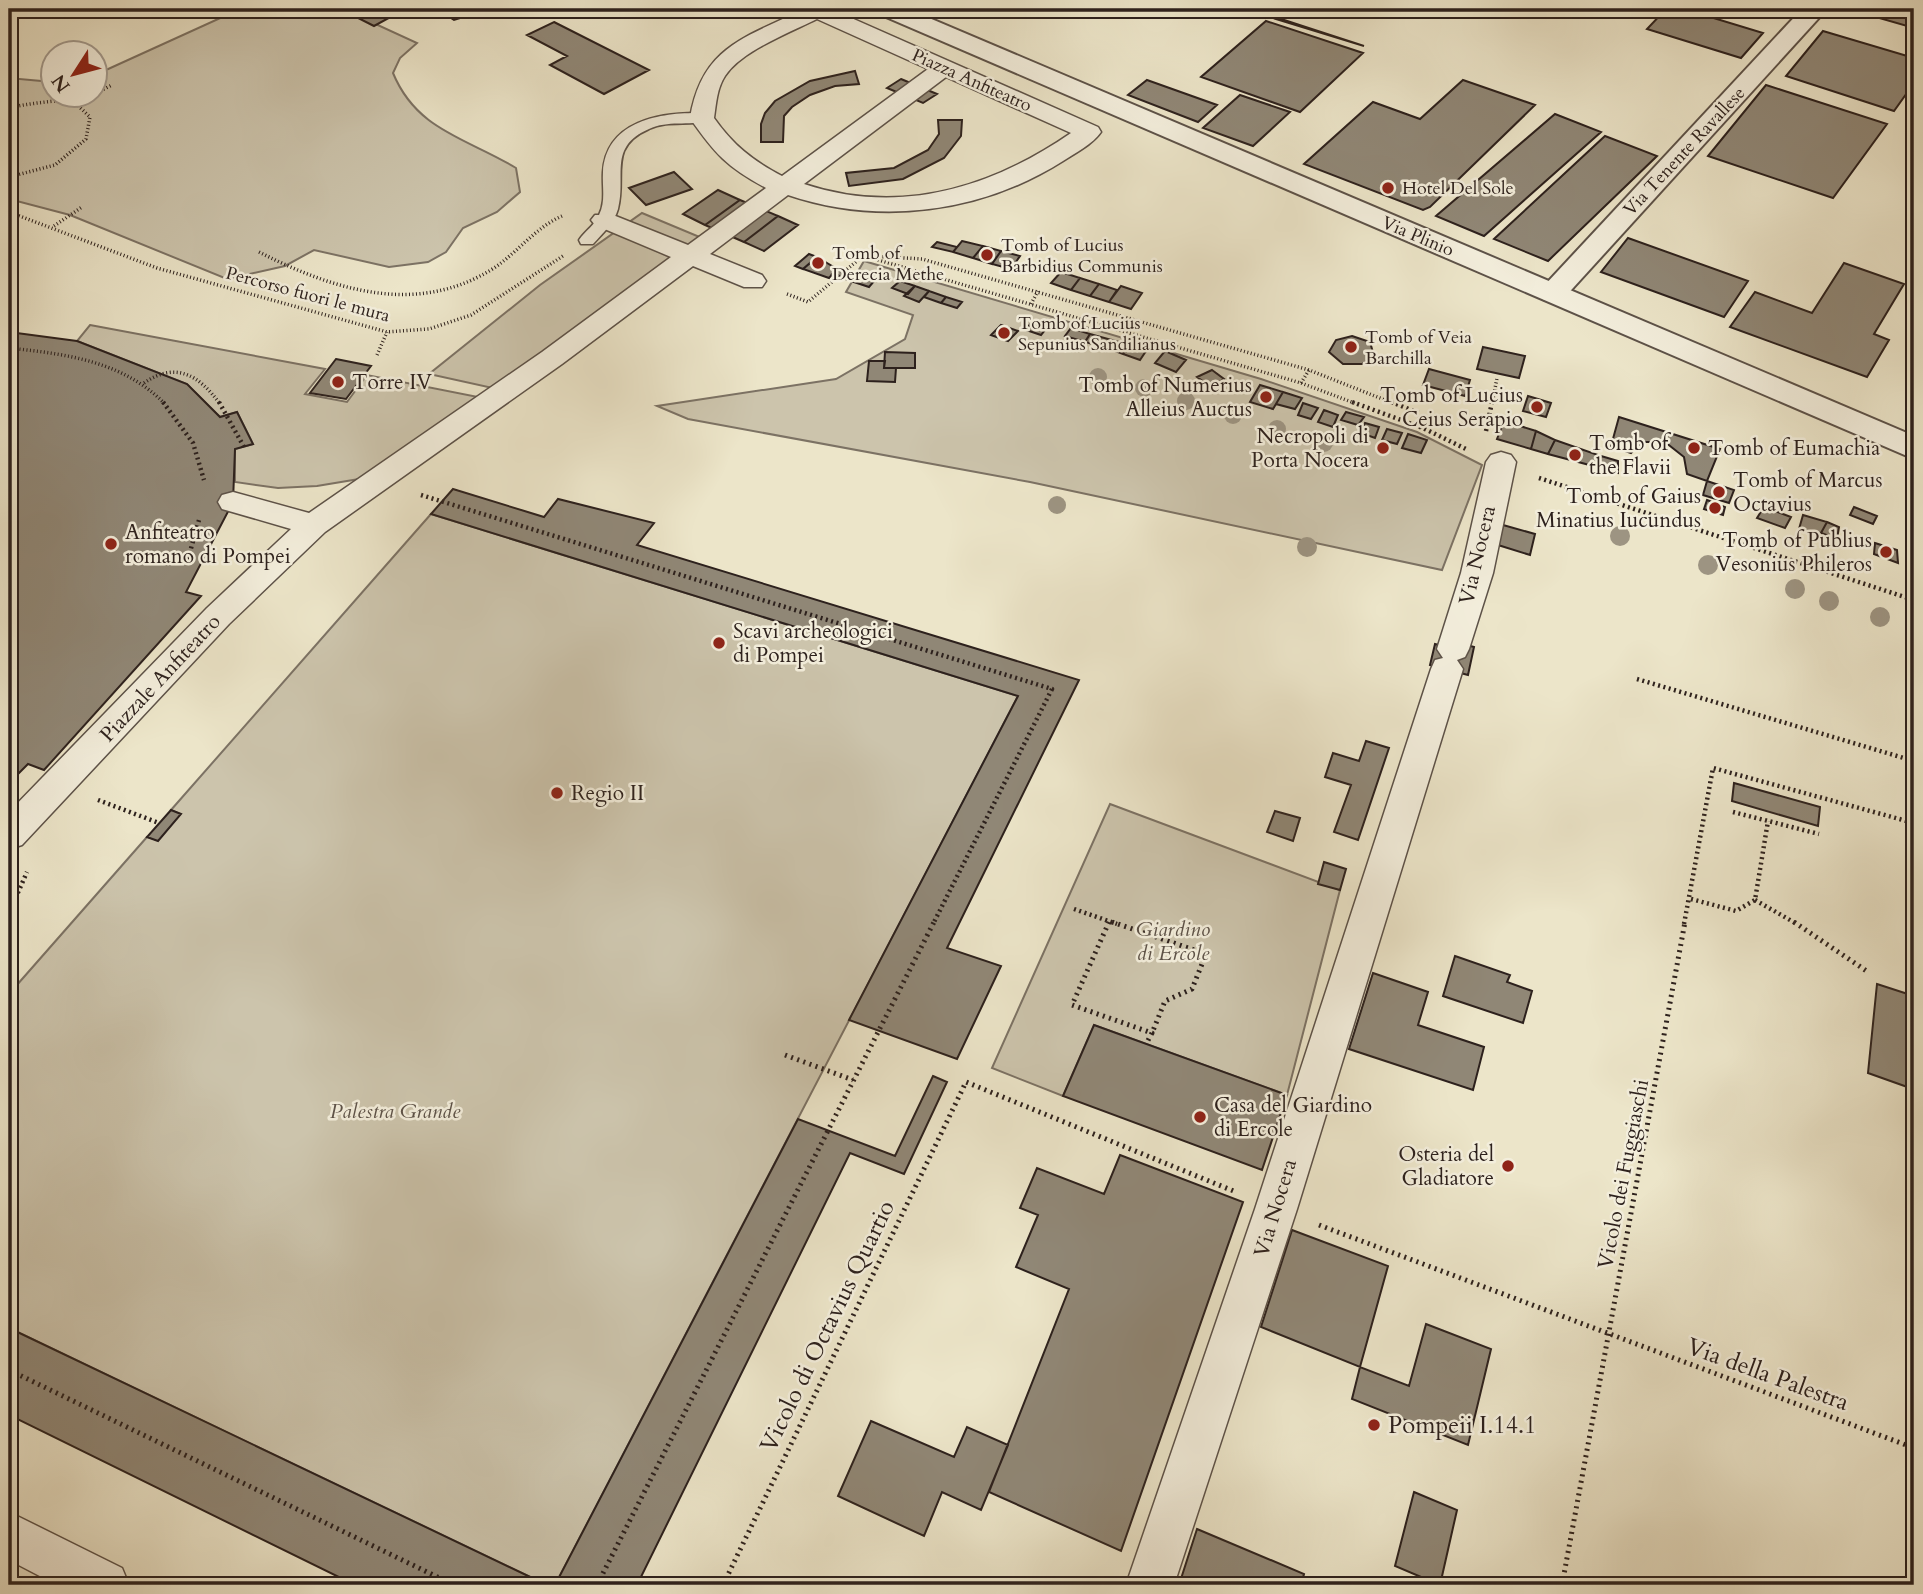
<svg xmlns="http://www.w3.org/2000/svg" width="1923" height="1594" font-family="Cardo,serif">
	<rect width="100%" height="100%" fill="#ece5c9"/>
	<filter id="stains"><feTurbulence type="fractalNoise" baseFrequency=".00286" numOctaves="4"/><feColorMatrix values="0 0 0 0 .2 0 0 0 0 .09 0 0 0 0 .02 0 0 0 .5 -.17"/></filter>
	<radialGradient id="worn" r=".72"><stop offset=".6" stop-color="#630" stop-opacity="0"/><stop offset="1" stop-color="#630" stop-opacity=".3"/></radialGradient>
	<path fill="#ccc4ac" stroke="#7c7264" stroke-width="2" d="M240,9H343L417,43L400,58L393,73C417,131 467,138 516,168L520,192L497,212L463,228L446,252L428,262L389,267L314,250L285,266L227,279L70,215L9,199V78L52,82V94H94L95,75Z
		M642,213L702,238L497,389L429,374L540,285Z
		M864,261L1261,379L1417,432L1482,465L1442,570L1030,482L688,419L657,406L836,379L905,339L913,315L846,292Z
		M90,325L325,369L305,394L347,402L367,375L483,398L377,476L317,486L278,488L235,482V449L253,444L237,412L220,417L187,384L77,341Z
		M431,514L1018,696L555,1585H547L9,1328V994L147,837L158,840L180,814L171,810Z
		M1110,804L1340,890L1287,1095L1094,1025L1063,1096L992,1068Z"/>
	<path fill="#908776" stroke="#2d211d" stroke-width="2" d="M446,9H457L470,15L454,20L442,12Z
		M1666,9H1684L1763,33L1741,58L1647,29Z
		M1848,9H1914V28Z
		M372,10L387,19L374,26L358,18Z
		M1278,18L1364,46L1276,19Z
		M1266,21L1363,53L1300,112L1201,77Z
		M554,22L649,70L604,94L550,65L567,56L527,35Z
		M1823,31L1914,58V83L1894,111L1786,76Z
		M855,71L859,84L835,86L810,95L792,107L784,116L783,142H761V124L765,113L775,101L810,81Z
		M901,79L937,94L923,103L887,88Z
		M1147,80L1217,105L1198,122L1128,95Z
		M1463,80L1535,105L1430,207L1423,210L1304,164L1373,102L1420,119Z
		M1766,85L1887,124L1833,198L1708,156Z
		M1240,95L1290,112L1253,146L1203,128Z
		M1555,114L1601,132L1484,236L1436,216Z
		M938,120H962L961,136L944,158L903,179L849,186L846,173L894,168L928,150L939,134Z
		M1605,136L1657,156L1548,261L1494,239Z
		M674,172L692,189L646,205L629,188Z
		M718,190L740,200L705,225L683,214Z
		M740,200L778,216L744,242L705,225Z
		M778,216L798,225L764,251L744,242Z
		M1628,238L1748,281L1724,317L1601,272Z
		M962,241L983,246L973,258L953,252Z
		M937,242L957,247L953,252L932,247Z
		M983,246L1001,251L992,264L973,258Z
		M1001,251L1020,256L1011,269L992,264Z
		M809,254L817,257L803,269L795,266Z
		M817,257L837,269L829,278L803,269Z
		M1844,263L1904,284L1874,334L1889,340L1867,377L1730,327L1755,292L1812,313Z
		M837,269L858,275L851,281L832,274Z
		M1061,272L1080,278L1071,290L1051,283Z
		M858,275L875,280L869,287L851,281Z
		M1080,278L1099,284L1090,296L1071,290Z
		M900,281L915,286L908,294L892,288Z
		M1099,284L1117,290L1109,302L1090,296Z
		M915,286L929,291L919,302L904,296Z
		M1121,286L1142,293L1131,309L1109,302Z
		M929,291L946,297L941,303L924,297Z
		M946,297L962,302L957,308L941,303Z
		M1033,320L1049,325L1041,335L1026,330Z
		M1001,325L1018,331L1008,341L991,335Z
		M1071,328L1090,334L1085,342L1065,336Z
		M9,332L77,341L187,384L220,417L237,412L253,444L235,449L233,502L186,592L201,596L44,770L28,764L9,783Z
		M1090,334L1112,340L1107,348L1085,342Z
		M1352,336L1370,342L1374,356L1362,364H1343L1329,352L1336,340Z
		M1112,340L1129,345L1123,354L1107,348Z
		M1129,345L1146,351L1140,360L1123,354Z
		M1483,347L1525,356L1519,378L1477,369Z
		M1165,351L1186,360L1176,372L1155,363Z
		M885,352L915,353V368H884Z
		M336,359L371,366L346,399L310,393Z
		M869,361H885L884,368H896L895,382L867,381Z
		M1429,369L1470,380L1465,396L1423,385Z
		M1212,370L1224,379L1211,387L1197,377Z
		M1260,385L1283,392L1273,409L1250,402Z
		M1283,392L1302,398L1295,409L1276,404Z
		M1528,396L1551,403L1546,417L1523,411Z
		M1303,403L1318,408L1311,419L1298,415Z
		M1324,410L1338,415L1333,427L1318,422Z
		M1346,412L1364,417L1358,425L1341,420Z
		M1619,417L1720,449L1707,481L1687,474L1684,457L1665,442H1642L1631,453L1611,446Z
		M1504,421L1536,431L1531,449L1497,439Z
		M1365,423L1379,427L1375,438L1361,433Z
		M1387,429L1402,433L1397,444L1382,440Z
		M1536,431L1555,440L1548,454L1531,449Z
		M1408,434L1427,440L1421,453L1402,448Z
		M1555,440L1601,456L1597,467L1548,454Z
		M1601,456L1618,461V473L1597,467Z
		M1707,481L1734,490L1729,503L1703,495Z
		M453,489L544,517L558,499L654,523L637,545L1079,680L947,948L1001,966L957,1059L849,1020L1018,696L431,514Z
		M1707,500L1725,507L1723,515L1704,509Z
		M1764,507L1791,517L1785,528L1757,518Z
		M1854,507L1877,516L1873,524L1850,515Z
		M1803,515L1827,522L1821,533L1799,529Z
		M1827,522L1839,527L1837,539L1821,533Z
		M1503,525L1535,534L1530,555L1498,545Z
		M1875,543L1897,550L1898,563L1874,554Z
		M1435,644L1461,651L1463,644L1474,647L1468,675L1430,665Z
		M1366,741L1389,748L1358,840L1334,832L1351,785L1325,777L1333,753L1359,761Z
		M1734,783L1820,807L1818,826L1732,801Z
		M171,810L181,814L158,841L147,837Z
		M1275,811L1300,818L1293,841L1267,832Z
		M1324,862L1346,869L1340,890L1318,884Z
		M1455,956L1510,975L1507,982L1532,991L1523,1023L1443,996Z
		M1373,973L1428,992L1418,1025L1484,1047L1473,1090L1349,1049Z
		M1877,984L1914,996L1913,1089L1868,1073Z
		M1094,1025L1287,1095L1262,1170L1063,1096Z
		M933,1076L947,1082L904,1174L850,1153L637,1585H555L798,1119L895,1156Z
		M1120,1155L1243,1202L1121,1551L989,1492L1069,1289L1016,1267L1038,1215L1020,1208L1037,1168L1104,1194Z
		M1292,1230L1388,1266L1360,1367L1261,1327Z
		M1426,1324L1491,1349L1468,1445L1352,1399L1360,1367L1409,1386Z
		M9,1328L547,1585H355L9,1415Z
		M871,1421L954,1457L967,1427L1008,1445L981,1510L942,1492L924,1536L838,1496Z
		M1414,1492L1457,1510L1440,1585L1395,1566Z
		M1197,1529L1304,1574L1301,1585H1179Z"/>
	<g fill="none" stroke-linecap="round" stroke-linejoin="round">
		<defs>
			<path id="service" d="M702,113L708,115V121C688,126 668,120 649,129C607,147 627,176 618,209C614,223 603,233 593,244H581L579,240C585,231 595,225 599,215C606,201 602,187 603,172C606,121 660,112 702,113Z"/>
			<path id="pedestrian" d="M804,9H831L1098,127L1101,132C1093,144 1075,153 1063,161C981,213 880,226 788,195L710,254L762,275L766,281L762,287H744L693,266L562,364L325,532L229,624L22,845L9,849V812L207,608L291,529L222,509L218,502L222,495L233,492L309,513L542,352L671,257L595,225L591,220L595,215H613L688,245L766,188C727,167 715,154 690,118C702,46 745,38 804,9ZM817,19L928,69L782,176C753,161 733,145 714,118C716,104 717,88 725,76C741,51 791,32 817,19ZM946,77L1071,133C991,188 900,216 804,184Z
				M1501,452L1511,455L1516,462L1493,573L1469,649L1465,657L1457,660L1463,669L1297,1209L1174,1585H1126L1255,1209L1431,669L1435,660L1443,658L1437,649L1461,573L1486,462L1491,455Z
				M9,1512L122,1568L129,1585H57L9,1560Z"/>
			<path id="minor" d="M1802,9H1827L1563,299L1553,302L1543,299L1538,293L1543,287Z"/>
			<path id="tertiary" d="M876,9H908L1914,436V459L879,14Z"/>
		</defs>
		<use href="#service" stroke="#5d5248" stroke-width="3"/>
		<use href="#pedestrian" stroke="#5d5248" stroke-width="3"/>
		<use href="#minor" stroke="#5d5248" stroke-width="4"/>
		<use href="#tertiary" stroke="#5d5248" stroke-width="4"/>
		<path stroke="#2d211d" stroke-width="3.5" stroke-dasharray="1 2.5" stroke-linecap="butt" d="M94,94L112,85
			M9,108C37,101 65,102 93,94
			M9,177L55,165L86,139L90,117L72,100
			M9,212L157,268L387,332L429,329L471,315L563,256
			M54,226L82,207
			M259,252C334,290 417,317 494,268C518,252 535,228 562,216
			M861,255L1301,383L1357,404
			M872,256L922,259L1309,370L1395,404
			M787,294L808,302L864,255
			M1031,304L1038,291
			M9,348C66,354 123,361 165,404
			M377,355L387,332
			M144,383C176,361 199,375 220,404
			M1301,383L1309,370
			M1492,404L1497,378"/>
		<path stroke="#2d211d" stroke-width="4.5" stroke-dasharray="2 3.5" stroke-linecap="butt" d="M163,402L193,443L204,480
			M219,402L244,447
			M1352,402L1423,428L1466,449
			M1391,402L1419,413L1423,428
			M1486,431L1492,402
			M1539,478L1914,600
			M421,495L1052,689L933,924
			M188,559L199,520
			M1637,679L1914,761
			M98,800L159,823
			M1733,812L1819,834
			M1691,899L1736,911L1755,900L1768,821
			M1755,900L1797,924
			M1074,909L1117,924
			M9,913L27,872
			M1684,924L1713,768L1914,823"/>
		<path stroke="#2d211d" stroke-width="5" stroke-dasharray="2 4.5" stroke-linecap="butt" d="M1109,922L1072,1005L1152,1033L1146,1044
			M1112,922L1206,954L1192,989L1165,1001L1152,1033
			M1794,922L1868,972
			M785,1055L853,1080
			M1319,1225L1914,1448
			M9,1370L454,1585
			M597,1585L934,922
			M723,1585L966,1082L1236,1192
			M1562,1585L1685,922"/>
		<use href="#service" fill="#f3eedc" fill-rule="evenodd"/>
		<use href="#pedestrian" fill="#f3eedc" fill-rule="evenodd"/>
		<use href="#minor" fill="#f3eedc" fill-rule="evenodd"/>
		<use href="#tertiary" fill="#f3eedc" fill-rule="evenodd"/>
	</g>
	<g fill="#9d9482">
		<circle cx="1098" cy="377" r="9"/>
		<circle cx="1144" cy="388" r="9"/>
		<circle cx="1186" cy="401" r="9"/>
		<circle cx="1233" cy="415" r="9"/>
		<circle cx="1277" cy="429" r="9"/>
		<circle cx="1324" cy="443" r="9"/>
		<circle cx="1057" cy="505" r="9"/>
		<circle cx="1620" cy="536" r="10"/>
		<circle cx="1307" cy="547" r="10"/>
		<circle cx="1708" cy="565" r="10"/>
		<circle cx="1795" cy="589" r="10"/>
		<circle cx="1829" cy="601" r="10"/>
		<circle cx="1880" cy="617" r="10"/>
	</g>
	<g fill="#8f2418" stroke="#f3eedc" stroke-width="2.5">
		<circle cx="1388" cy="188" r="7"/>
		<circle cx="987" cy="255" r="7"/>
		<circle cx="818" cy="263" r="7"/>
		<circle cx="1004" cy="333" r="7"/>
		<circle cx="1351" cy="347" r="7"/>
		<circle cx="338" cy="382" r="7"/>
		<circle cx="1266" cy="397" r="7"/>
		<circle cx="1537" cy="407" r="7"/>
		<circle cx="1383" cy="448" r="7"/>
		<circle cx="1694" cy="448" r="7"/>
		<circle cx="1575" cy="455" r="7"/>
		<circle cx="1719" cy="492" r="7"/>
		<circle cx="1715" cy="508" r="7"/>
		<circle cx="111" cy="544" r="7"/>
		<circle cx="1886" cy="552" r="7"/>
		<circle cx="719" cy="643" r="7"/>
		<circle cx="557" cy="793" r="7"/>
		<circle cx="1200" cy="1117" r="7"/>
		<circle cx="1508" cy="1166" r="7"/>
		<circle cx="1374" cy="1425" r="7"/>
	</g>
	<g text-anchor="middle" stroke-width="5" stroke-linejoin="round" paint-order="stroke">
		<g font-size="18" fill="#2d211d" stroke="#f3eedc">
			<text transform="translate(972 80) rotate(24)" y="6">Piazza Anfiteatro</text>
			<text transform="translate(1684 151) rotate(-47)" y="6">Via Tenente Ravallese</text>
			<text transform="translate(1418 236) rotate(23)" y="6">Via Plinio</text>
			<text transform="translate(308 294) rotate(15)" y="6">Percorso fuori le mura</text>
		</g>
		<g font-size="18" fill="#2d211d" stroke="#f3eedc" text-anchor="start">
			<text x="1402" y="194">Hotel Del Sole</text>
			<text x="1001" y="251">Tomb of Lucius<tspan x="1001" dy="21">Barbidius Communis</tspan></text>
			<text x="832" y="259">Tomb of<tspan x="832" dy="21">Derecia Methe</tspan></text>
			<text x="1018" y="329">Tomb of Lucius<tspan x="1018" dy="21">Sepunius Sandilianus</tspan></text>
			<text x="1365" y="343">Tomb of Veia<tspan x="1365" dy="21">Barchilla</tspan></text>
		</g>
		<g font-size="21" fill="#2d211d" stroke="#f3eedc" text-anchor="start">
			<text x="352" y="389">Torre IV</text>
			<text x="1252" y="392" text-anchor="end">Tomb of Numerius<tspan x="1252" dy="24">Alleius Auctus</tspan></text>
			<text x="1523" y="402" text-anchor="end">Tomb of Lucius<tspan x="1523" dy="24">Ceius Serapio</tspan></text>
			<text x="1369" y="443" text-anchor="end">Necropoli di<tspan x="1369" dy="24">Porta Nocera</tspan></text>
			<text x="1589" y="450">Tomb of<tspan x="1589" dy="24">the Flavii</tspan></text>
			<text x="1708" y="455">Tomb of Eumachia</text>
			<text x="1733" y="487">Tomb of Marcus<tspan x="1733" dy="24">Octavius</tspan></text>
			<text x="1701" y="503" text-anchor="end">Tomb of Gaius<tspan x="1701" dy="24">Minatius Iucundus</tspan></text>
			<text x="125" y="539">Anfiteatro<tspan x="125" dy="24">romano di Pompei</tspan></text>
			<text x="1872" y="547" text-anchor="end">Tomb of Publius<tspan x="1872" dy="24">Vesonius Phileros</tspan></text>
			<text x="733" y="638">Scavi archeologici<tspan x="733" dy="24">di Pompei</tspan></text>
			<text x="571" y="800">Regio II</text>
			<text x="1214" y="1112">Casa del Giardino<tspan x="1214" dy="24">di Ercole</tspan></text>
			<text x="1494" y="1161" text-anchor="end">Osteria del<tspan x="1494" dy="24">Gladiatore</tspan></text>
		</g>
		<g font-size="21" fill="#2d211d" stroke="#f3eedc">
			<text transform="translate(1477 555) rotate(-77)" y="7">Via Nocera</text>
			<text transform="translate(160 678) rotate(-47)" y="7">Piazzale Anfiteatro</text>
			<text transform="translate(1623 1174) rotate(-79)" y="7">Vicolo dei Fuggiaschi</text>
			<text transform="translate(1275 1208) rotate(-73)" y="7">Via Nocera</text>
		</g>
		<g font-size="21" font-style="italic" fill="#5d5248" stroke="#f3eedc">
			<text x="1173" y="936">Giardino<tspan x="1173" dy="24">di Ercole</tspan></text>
			<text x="395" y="1118">Palestra Grande</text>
		</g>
		<g font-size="24" fill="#2d211d" stroke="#f3eedc">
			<text transform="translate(827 1326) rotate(-64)" y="8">Vicolo di Octavius Quartio</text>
			<text transform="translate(1768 1374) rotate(20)" y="8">Via della Palestra</text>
		</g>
		<g font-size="24" fill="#2d211d" stroke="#f3eedc" text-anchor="start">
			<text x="1388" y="1433">Pompeii I.14.1</text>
		</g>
	</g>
	<rect width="1923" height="1594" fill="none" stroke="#ece5c9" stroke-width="35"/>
	<rect x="10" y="10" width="1902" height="1573" fill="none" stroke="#2d211d" stroke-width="3.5"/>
	<rect x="18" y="18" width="1888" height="1559" fill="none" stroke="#2d211d" stroke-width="2"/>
	<g transform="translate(74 74) rotate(234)"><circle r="33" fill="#f3eedc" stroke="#a49c90" stroke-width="2"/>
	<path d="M0-5L12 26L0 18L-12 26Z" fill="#8f2418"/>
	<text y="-10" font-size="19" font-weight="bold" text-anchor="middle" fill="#2d211d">N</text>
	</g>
	<rect width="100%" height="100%" filter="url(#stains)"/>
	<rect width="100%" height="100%" fill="url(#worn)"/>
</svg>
